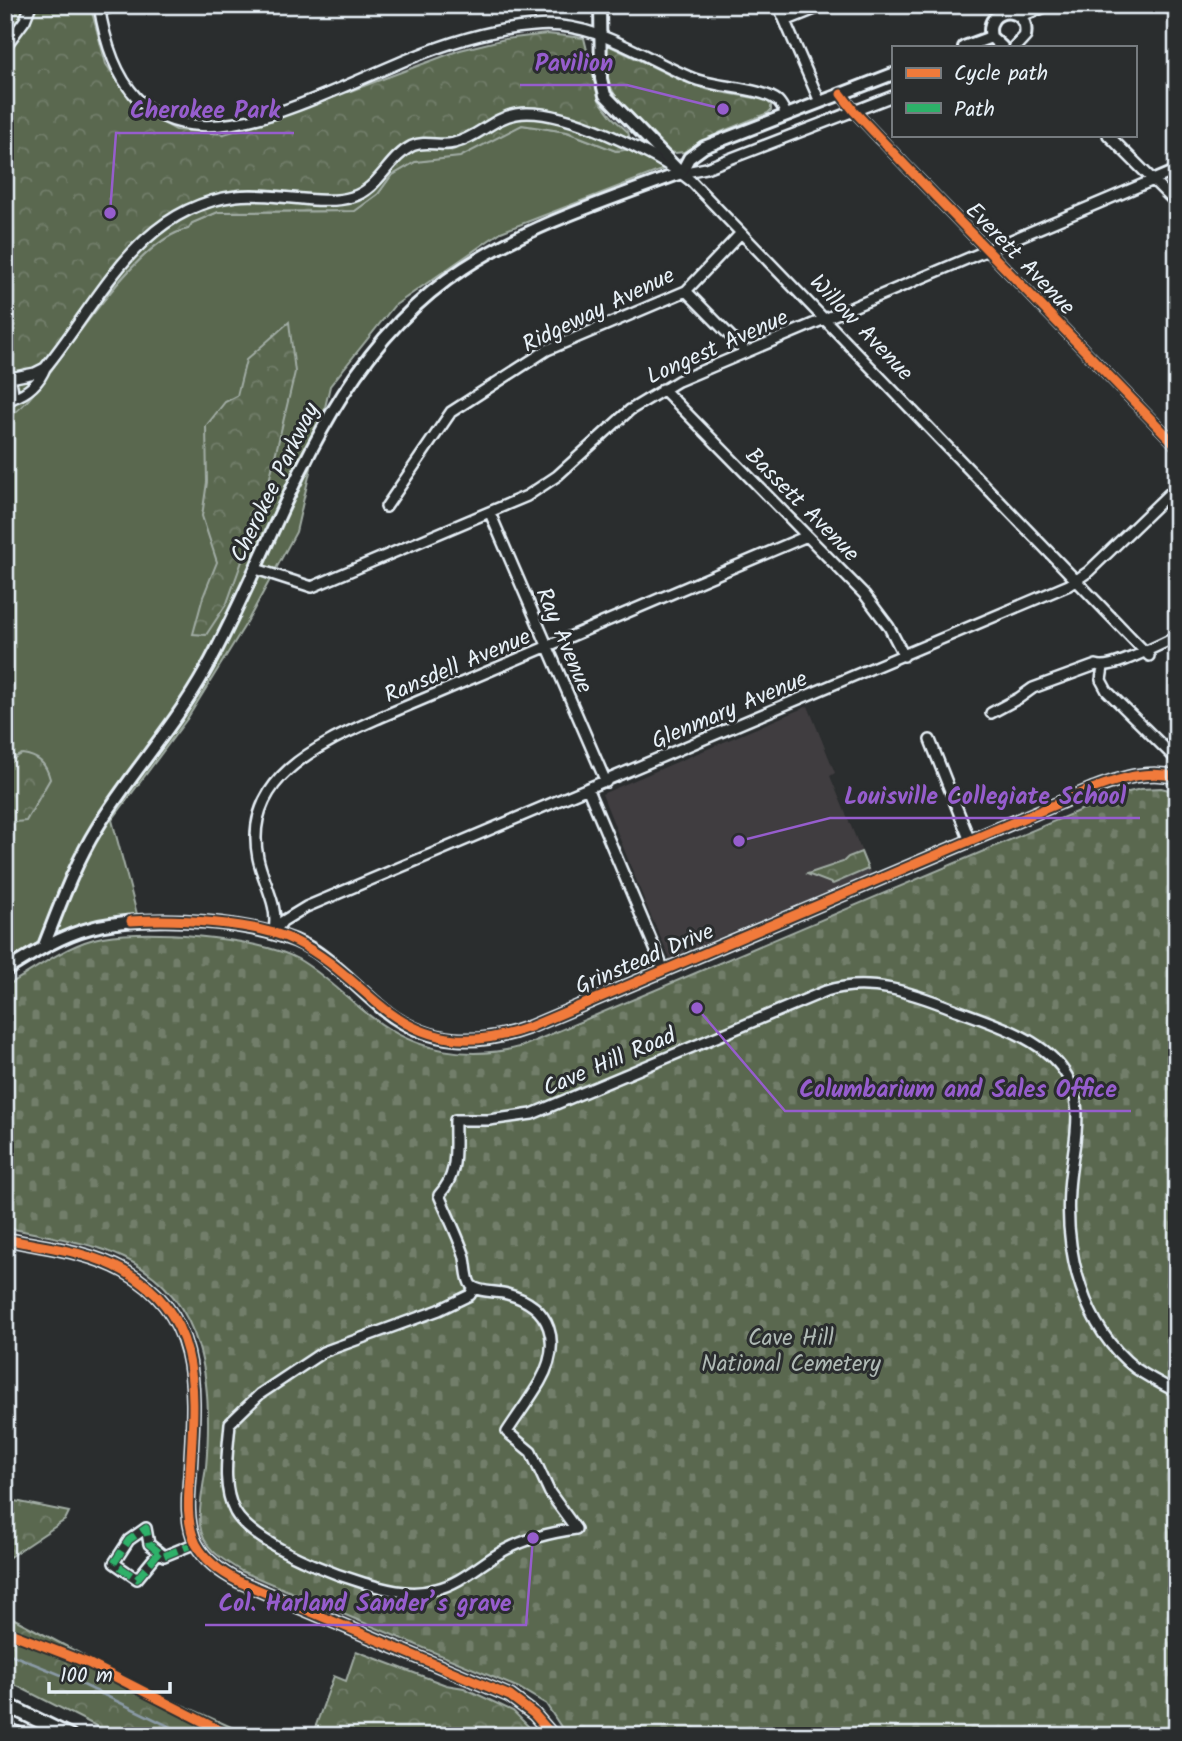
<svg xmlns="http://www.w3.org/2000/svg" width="1182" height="1741" font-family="Kalam,sans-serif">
	<defs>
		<pattern id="forest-crowns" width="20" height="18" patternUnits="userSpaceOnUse" patternTransform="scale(1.75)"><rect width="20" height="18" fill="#5a6850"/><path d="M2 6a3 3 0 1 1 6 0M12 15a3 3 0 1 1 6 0" fill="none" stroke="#727e6a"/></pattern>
		<pattern id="cemetery-stones" width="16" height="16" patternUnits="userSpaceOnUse" patternTransform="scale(1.75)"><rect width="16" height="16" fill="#5a6850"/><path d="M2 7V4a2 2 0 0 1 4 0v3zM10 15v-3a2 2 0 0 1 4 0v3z" fill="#727e6a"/></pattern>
	</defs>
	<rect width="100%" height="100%" fill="#2a2d2e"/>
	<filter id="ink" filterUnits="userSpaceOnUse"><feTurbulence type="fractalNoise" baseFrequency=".0143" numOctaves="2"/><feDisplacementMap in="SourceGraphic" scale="14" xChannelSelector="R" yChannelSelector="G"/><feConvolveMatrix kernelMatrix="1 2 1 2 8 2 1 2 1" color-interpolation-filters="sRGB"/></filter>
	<g filter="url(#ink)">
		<path fill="#403d40" d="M808,706L835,773L830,776L871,874L670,958L649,912L602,794Z"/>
		<path fill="#5a6850" stroke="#a1aca4" stroke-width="2" d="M522,125L567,132L616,151L633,149L664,169L501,232L394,306L330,386L296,532L247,622L187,719L112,820L137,914C89,918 45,935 5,963V419C25,408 40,385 53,368C80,332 144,236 188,229L192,223L218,212L354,211L378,194L391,176L415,162L436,159Z"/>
		<path fill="url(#forest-crowns)" stroke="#a1aca4" stroke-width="2" d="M5,5H90L106,64L136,108L176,130L224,134L273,120L460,50L505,39L547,34L584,38L599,100L612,117L628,132L633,149L616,151L567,132L522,125L460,157L415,162L391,176L378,194L355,211L218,212L192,223L188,229C144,236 80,331 53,368C40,385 25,408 5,419Z
			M608,45L680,80L709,90L766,100L771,105V110L768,113L721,132L684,152L675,153L668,151C637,122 595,93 608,45Z
			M289,322L295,372L266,494L227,603L206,635L193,634L203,597L217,562L202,516L207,482L206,426L225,402L237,396L246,360Z
			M22,754C38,756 46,763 50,779L26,821L5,823V762Z
			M861,852L868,869L833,884L807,874L843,862L848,857Z
			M5,1499L69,1512L65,1520L5,1560Z
			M5,1614L149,1690L251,1736H117L110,1733L5,1680Z
			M356,1651L446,1685L464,1688L513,1711L538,1736H312L334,1676L346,1681Z"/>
		<path fill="url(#cemetery-stones)" stroke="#a1aca4" stroke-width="2" d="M1161,788L1177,792V1736H567L546,1704L519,1688L241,1571C222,1559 203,1549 200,1525C198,1511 204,1482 206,1467C213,1386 207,1298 124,1258C88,1241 44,1236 5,1227V987C34,970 62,948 94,939C136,927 260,937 298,959C326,975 347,999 373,1018C417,1052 470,1061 523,1046L1116,795L1141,789Z"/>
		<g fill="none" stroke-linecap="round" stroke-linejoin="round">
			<path stroke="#8a9aa6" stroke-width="2.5" d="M5,1652L71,1679L189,1736"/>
			<defs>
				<path id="minor" d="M99,5C130,206 292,106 411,58C450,42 492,29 534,26C594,20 639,56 692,78C716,88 761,87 778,101C782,105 784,110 786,114
					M778,5L820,102
					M100,11L117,5
					M785,21L825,5
					M5,47L25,20L31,5
					M841,94L854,111L905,165L1177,446
					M1108,135L1177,204
					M681,173L706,168L893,96
					M686,291L746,352
					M5,373C12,380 13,388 13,398L5,404
					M10,378L35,373L45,368
					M663,389L865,595L889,627L904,656
					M13,398C27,393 39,383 45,368C100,301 138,208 236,196C270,191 323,207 352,197C379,189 388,158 412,146C425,140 441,147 454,143C477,138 493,118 516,114C560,106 658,154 691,181L1149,656
					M386,507L451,412L547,350L686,291L741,233
					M490,513L606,782
					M256,569L312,587L527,496L557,476L630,410L678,381L1177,170
					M1103,667L1101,680L1107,691L1174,757L1177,763
					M991,713L1019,698L1033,688L1096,665C1111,671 1160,644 1177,637
					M930,740L970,841
					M588,790L664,970
					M274,930C279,905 263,883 258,858C242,777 321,744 381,717L807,536
					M274,932L283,921L306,907L1069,585L1088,572L1177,486
					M474,1288L470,1295L439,1310L323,1352L260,1394L230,1423C228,1451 221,1486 235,1512C256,1549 363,1588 405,1592C415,1593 426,1592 436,1589C462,1583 482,1562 505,1550C526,1539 553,1532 576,1529L550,1493L531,1452L507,1432C518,1415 530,1399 540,1382C562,1343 552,1306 507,1294C497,1291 478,1293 471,1285C466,1279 467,1263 464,1254C457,1234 447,1214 439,1195C460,1173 454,1148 455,1120H489L532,1114L826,991C869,977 913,993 954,1009C989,1022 1037,1036 1061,1067C1090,1104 1071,1148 1069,1190C1065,1253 1083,1327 1135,1368C1148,1377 1163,1385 1177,1392
					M159,1552L137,1579L114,1563L129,1540L146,1528L149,1544L164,1556L196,1543"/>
				<path id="major" d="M600,5L601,79L605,95L681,173
					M1020,16L1047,5
					M964,47L991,37
					M1002,47L991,37C983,5 1031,4 1025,36L1015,47
					M43,948C59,908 74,865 97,828C130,774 174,727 205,671C283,531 321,361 464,268C530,225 608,200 681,173L689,158L704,147L893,74
					M5,971C32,954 60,936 91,928C145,913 267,919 315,951C340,968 361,991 384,1010C430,1046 478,1046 530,1027L1092,789C1120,779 1146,769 1177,777
					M5,1239C44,1247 88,1251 124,1271C206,1316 194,1397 190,1475C188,1498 186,1523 196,1544C206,1562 222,1573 240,1582L510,1696L534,1714L553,1736"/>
				<path id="highway" d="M5,1704L70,1736
					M5,1728L21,1736"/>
			</defs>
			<use href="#minor" stroke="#e8f1f8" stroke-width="14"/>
			<use href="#major" stroke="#e8f1f8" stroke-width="16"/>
			<use href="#highway" stroke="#e8f1f8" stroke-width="18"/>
			<use href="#minor" stroke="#2a2d2e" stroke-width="9"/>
			<use href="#major" stroke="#2a2d2e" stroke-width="10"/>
			<use href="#highway" stroke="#2a2d2e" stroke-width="12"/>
			<path stroke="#2db169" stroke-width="7" stroke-dasharray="14 7" stroke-linecap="butt" d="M159,1552L137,1579L114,1563L129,1540L146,1528L149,1544L164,1556L196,1543"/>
			<defs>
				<path id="cycleway" d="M841,94L854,111L905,165L1177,446
					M131,921C174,918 257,922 295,941C326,956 350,980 376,1002C424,1044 472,1048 530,1027L1092,789C1120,779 1146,769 1177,777
					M5,1239C44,1247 88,1251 124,1271C206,1316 194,1397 190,1475C188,1498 186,1523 196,1544C206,1562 222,1573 240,1582L510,1696L534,1714L553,1736
					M5,1631L88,1663L231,1736"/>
			</defs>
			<use href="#cycleway" stroke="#2a2d2e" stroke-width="13"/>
			<use href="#cycleway" stroke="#f17a3a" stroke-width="9"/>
		</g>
	</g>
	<g text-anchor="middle" stroke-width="6" stroke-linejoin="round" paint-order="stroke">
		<g font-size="23" fill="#e8f1f8" stroke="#2a2d2e">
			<text transform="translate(1021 258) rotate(46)" y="8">Everett Avenue</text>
			<text transform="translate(598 309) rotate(-26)" y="8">Ridgeway Avenue</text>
			<text transform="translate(862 327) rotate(46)" y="8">Willow Avenue</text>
			<text transform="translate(717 346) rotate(-24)" y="8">Longest Avenue</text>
			<text transform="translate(274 482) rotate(-64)" y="8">Cherokee Parkway</text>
			<text transform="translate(803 504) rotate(45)" y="8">Bassett Avenue</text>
			<text transform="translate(565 640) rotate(67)" y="8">Ray Avenue</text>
			<text transform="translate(457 665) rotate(-23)" y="8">Ransdell Avenue</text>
			<text transform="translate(729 709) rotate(-23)" y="8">Glenmary Avenue</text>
			<text transform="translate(644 958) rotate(-23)" y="8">Grinstead Drive</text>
			<text transform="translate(609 1061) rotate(-23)" y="8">Cave Hill Road</text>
		</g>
		<g font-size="23" fill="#afbab5" stroke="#2a2d2e">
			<text x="791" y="1345">Cave Hill<tspan x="791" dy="26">National Cemetery</tspan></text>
		</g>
	</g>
	<path fill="none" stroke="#965dcd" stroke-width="2.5" d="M723 109L627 85H520M110 213L116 133H294M739 841L830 818H1140M697 1008L785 1111H1131M533 1538L526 1625H205"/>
	<g fill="#965dcd" stroke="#2a2d2e" stroke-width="2.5">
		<circle cx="723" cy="109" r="7"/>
		<circle cx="110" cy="213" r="7"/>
		<circle cx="739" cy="841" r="7"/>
		<circle cx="697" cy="1008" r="7"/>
		<circle cx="533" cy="1538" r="7"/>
	</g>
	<g font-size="24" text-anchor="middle" font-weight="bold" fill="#965dcd" stroke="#2a2d2e" stroke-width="6" stroke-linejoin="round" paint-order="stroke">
		<text x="574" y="71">Pavilion</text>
		<text x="205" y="118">Cherokee Park</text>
		<text x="985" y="804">Louisville Collegiate School</text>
		<text x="958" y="1097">Columbarium and Sales Office</text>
		<text x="365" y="1611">Col. Harland Sander’s grave</text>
	</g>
	<rect width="1182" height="1741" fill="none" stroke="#2a2d2e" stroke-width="28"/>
	<rect x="14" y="14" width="1154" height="1713" fill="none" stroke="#e8f1f8" stroke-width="2.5" filter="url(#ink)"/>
	<rect x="892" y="46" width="245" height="91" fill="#2a2d2e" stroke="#767b7f" stroke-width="2"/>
	<rect x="906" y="68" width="35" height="10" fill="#f17a3a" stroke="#767b7f" stroke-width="2"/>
	<text x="954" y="80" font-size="21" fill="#e8f1f8">Cycle path</text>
	<rect x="906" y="103" width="35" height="10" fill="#2db169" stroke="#767b7f" stroke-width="2"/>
	<text x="954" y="116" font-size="21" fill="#e8f1f8">Path</text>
	<path d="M49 1682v10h121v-10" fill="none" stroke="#e8f1f8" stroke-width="3.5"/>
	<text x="60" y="1682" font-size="21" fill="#e8f1f8" stroke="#2a2d2e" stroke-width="5" paint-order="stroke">100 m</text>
</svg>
